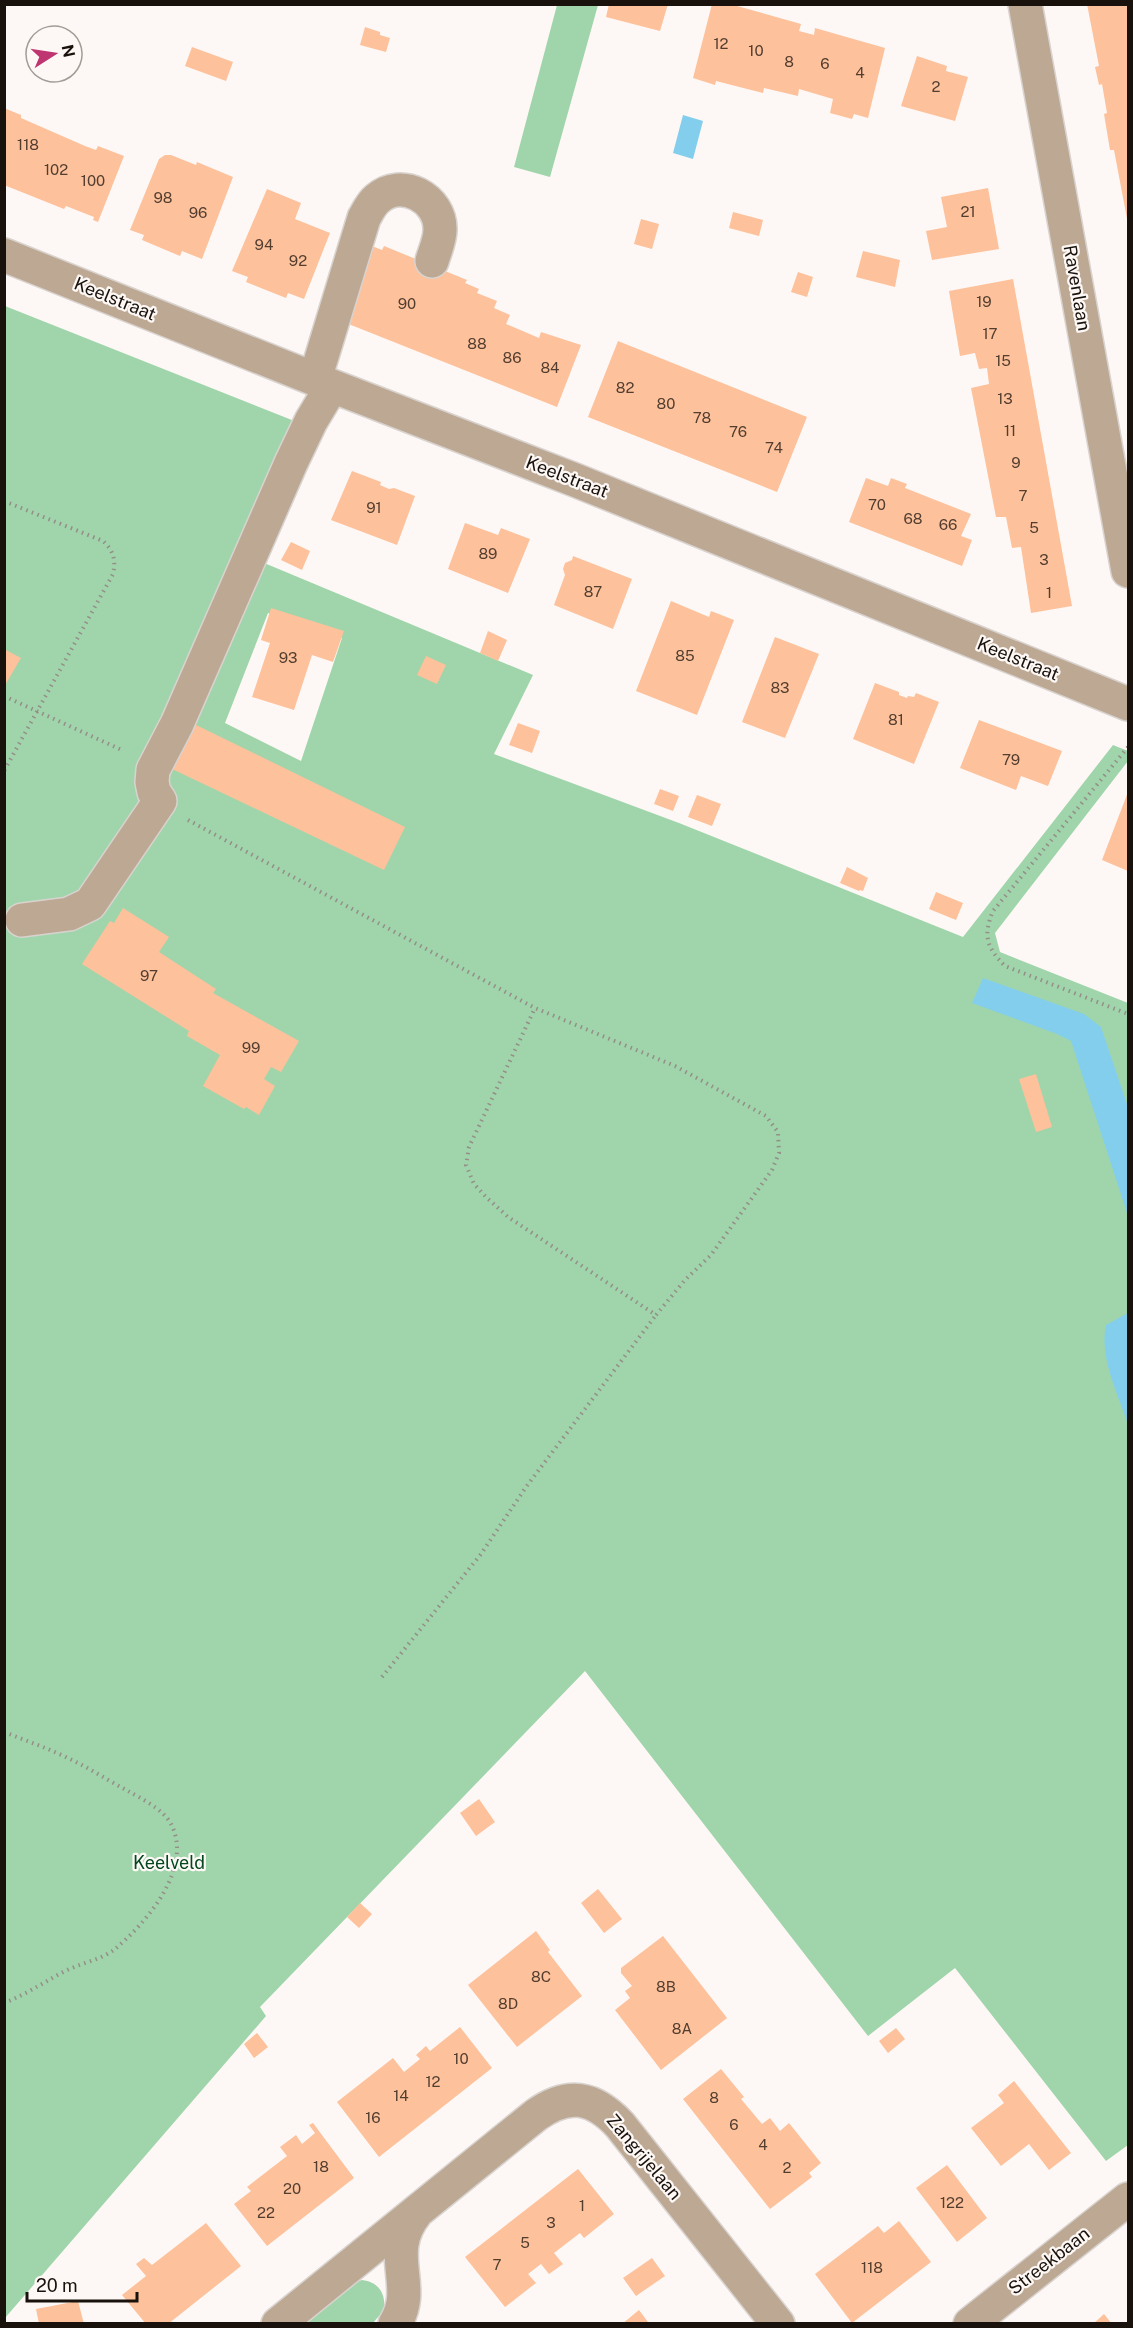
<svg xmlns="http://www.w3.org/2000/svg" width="1133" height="2328" font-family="'Public Sans',sans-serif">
	<rect width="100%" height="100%" fill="#fdf8f5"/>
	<path fill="#a0d5ab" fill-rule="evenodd" d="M557,5H598L550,177L514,167Z
		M5,306L307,426L245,555L533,675L494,754L679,823L963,937L1113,745L1128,751V761L995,933L1000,952L1128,1003V2145L1106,2161L955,1968L868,2036L585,1671L260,2007L266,2016L5,2318ZM268,613L342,638L301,761L225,723Z
		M362,2280C379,2282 386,2294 384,2310L373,2323L300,2324L355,2282Z"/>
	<path fill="#83ceec" d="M683,115L703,121L693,159L673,153Z
		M983,978L1084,1014L1101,1027L1128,1107V1216L1071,1041L1057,1034L972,1003Z
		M1128,1313V1424C1118,1394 1099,1357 1106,1325Z"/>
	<path fill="#fdc19b" d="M609,4H668L660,31L606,17Z
		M712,4H730L801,24L799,31L814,35L815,28L885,48L868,118L854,114L852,119L830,113L833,99L799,89L798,96L764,88L763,93L716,81L715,85L693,78Z
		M1087,4H1128V224L1114,150H1110L1104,114L1107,113L1102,84L1099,85L1095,67L1099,66Z
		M365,27L380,32V35L390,38L386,52L360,45Z
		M192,47L233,62L226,81L185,66Z
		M917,56L947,66L946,71L968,77L955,121L901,106Z
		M4,108L21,115V118L85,146L96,150L98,146L124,156L98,222L93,220L94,217L66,206L64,209L4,185Z
		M165,155H171L196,165L197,162L233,177L202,259L182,251L180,256L142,240L144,235L130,230L159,159Z
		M988,188L999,249L932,260L926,231L947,227L941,197Z
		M267,189L301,203L295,219L330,233L304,299L288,293L286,298L246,282L248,277L232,271Z
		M733,212L763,220L759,236L729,228Z
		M641,219L659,224L652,249L634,244Z
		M367,244L382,250L384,246L467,280L465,283L479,289L477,293L497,301L494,308L510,315L506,324L539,338L541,332L581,345L557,407L341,321Z
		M863,251L900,260L895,287L856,277Z
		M798,272L813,277L807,297L791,292Z
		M1013,279L1072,606L1031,613L1021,547L1012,548L1006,517H996L971,388L989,384L987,368L979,369L975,353L960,356L949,291Z
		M618,341L807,417L777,492L588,417Z
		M352,471L381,482L380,485L389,489L394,488L415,496L397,545L331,520Z
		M866,478L888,486L891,478L907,484L905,488L971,514L961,536L972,540L962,566L849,522Z
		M465,523L498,535L501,528L530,539L508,593L448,569Z
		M291,542L310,551L302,570L281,560Z
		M573,556L632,579L613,629L554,605L565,575L563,569L565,563L572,560Z
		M671,601L709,617L711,611L734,620L697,715L636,691Z
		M271,608L344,631L333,662L312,655L294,710L252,697L270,643L261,640Z
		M488,631L507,640L498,661L480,653Z
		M775,637L819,654L785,738L742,722Z
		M4,649L21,658L4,687Z
		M426,656L446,665L437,684L417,675Z
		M875,683L899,692V695L907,698L908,696L914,697L916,693L939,702L914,764L853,739Z
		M979,720L1062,751L1048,786L1021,776L1016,790L960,768Z
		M192,723L405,827L384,870L170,768Z
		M518,723L540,731L532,753L509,745Z
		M660,789L679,796L673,811L654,804Z
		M1128,792V871L1102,860Z
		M697,795L721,804L712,826L688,817Z
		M847,867L868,878L863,891L860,890L859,891L840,883Z
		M936,892L963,903L956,920L929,909Z
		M123,908L169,937L159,952L216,989L213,993L299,1041L281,1072L271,1067L264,1079L275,1086L259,1115L246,1107L244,1109L203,1086L220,1055L187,1036L189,1031L82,964L110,921L114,923Z
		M1036,1074L1052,1127L1036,1132L1019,1079Z
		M479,1799L495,1822L476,1836L460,1813Z
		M598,1889L622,1919L604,1933L581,1903Z
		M360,1903L372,1914L359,1928L347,1917Z
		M536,1931L550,1950L548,1952L582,1996L517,2047L468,1985Z
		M663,1936L727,2018L661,2070L615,2010L630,1998L625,1991L632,1986L621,1973V1968Z
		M460,2027L492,2068L379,2157L337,2102L393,2058L404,2072L420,2059L416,2055L426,2046L430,2051Z
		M896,2028L905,2039L888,2053L879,2041Z
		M257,2033L268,2047L254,2058L244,2044Z
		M721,2069L744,2097L741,2099L762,2124L770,2118L780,2131L789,2123L821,2163L809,2173L812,2177L770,2209L683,2099Z
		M1014,2081L1071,2153L1049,2170L1029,2144L1001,2166L971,2128L1004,2103L998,2095Z
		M313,2123L354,2178L267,2246L234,2204L251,2191L247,2187L287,2156L280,2147L296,2135L302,2144L315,2133L309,2125Z
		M947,2165L987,2218L957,2242L916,2188Z
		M578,2169L614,2214L584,2238L580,2233L554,2253L563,2264L549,2274L541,2264L528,2274L536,2283L505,2307L465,2257Z
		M899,2221L931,2262L852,2323L815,2274L878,2226L884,2233Z
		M206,2223L241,2266L168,2324H146L122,2295L146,2276L136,2264L144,2258L152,2265Z
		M652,2258L665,2276L636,2296L623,2278Z
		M78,2301L84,2324H39L36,2309Z
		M639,2310L648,2322L646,2324H622Z
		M1104,2314L1112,2324H1093Z"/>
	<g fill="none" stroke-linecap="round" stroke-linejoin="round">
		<defs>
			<path id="minor" d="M1025,4L1128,571
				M4,255L332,386L575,480L1128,704
				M315,379L364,218C368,211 371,204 377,199C401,177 441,198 440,230C440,240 435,251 432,261
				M22,920L69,914L90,904L160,801L154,792L152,782L153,770L177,724L291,463L311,421L332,386
				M278,2324L536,2115C568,2092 593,2096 620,2125L778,2324
				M395,2324C419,2285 383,2255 416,2213
				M970,2324L1128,2199"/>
		</defs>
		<use href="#minor" stroke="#d9d3d0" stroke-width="36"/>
		<path stroke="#948e89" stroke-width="4" stroke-dasharray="1.5 4.5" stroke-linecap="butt" d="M4,501L103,541C114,551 116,561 113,574L4,771
			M4,696L124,751
			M1128,747L993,911C983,935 986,947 1005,966L1128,1014
			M188,820L535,1008L675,1066L766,1116L778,1132L779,1153L772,1170L711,1255L685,1280L656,1315L508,1217L486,1197L474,1184L466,1165L469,1147L535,1008
			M382,1677L481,1554L526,1487L656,1315
			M4,1732C27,1741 50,1749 72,1760C91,1769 109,1781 128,1791C142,1799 163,1809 171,1824C194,1868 146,1923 115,1949C101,1960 81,1963 65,1971C44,1982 27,1994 4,2003"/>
		<use href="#minor" stroke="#bda993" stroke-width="33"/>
	</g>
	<g text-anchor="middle" stroke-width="4.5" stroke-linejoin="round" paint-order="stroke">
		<g font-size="15" fill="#523d2f">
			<text x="721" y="49">12</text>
			<text x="756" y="56">10</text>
			<text x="789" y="67">8</text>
			<text x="825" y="69">6</text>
			<text x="860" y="78">4</text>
			<text x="936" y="92">2</text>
			<text x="28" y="150">118</text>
			<text x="56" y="175">102</text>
			<text x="93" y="186">100</text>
			<text x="163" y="203">98</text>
			<text x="968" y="217">21</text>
			<text x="198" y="218">96</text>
			<text x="264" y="250">94</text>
			<text x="298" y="266">92</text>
			<text x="984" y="307">19</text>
			<text x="407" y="309">90</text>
			<text x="990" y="339">17</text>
			<text x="477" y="349">88</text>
			<text x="512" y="363">86</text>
			<text x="1003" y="366">15</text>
			<text x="550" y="373">84</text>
			<text x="625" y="393">82</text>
			<text x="1005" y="404">13</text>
			<text x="666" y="409">80</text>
			<text x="702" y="423">78</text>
			<text x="1010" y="436">11</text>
			<text x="738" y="437">76</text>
			<text x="774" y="453">74</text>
			<text x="1016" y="468">9</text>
			<text x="1023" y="501">7</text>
			<text x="877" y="510">70</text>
			<text x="374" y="513">91</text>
			<text x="913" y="524">68</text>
			<text x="948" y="530">66</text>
			<text x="1034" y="533">5</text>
			<text x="488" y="559">89</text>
			<text x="1044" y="565">3</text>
			<text x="593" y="597">87</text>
			<text x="1049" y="598">1</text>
			<text x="685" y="661">85</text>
			<text x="288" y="663">93</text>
			<text x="780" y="693">83</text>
			<text x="896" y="725">81</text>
			<text x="1011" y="765">79</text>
			<text x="149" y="981">97</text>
			<text x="251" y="1053">99</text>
			<text x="541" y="1982">8C</text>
			<text x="666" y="1992">8B</text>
			<text x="508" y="2009">8D</text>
			<text x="682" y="2034">8A</text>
			<text x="461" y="2064">10</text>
			<text x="433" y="2087">12</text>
			<text x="401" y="2101">14</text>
			<text x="714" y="2103">8</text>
			<text x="373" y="2123">16</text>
			<text x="734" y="2130">6</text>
			<text x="763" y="2150">4</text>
			<text x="321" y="2172">18</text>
			<text x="787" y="2173">2</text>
			<text x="292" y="2194">20</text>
			<text x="952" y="2208">122</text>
			<text x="582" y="2211">1</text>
			<text x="266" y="2218">22</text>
			<text x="551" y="2228">3</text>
			<text x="525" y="2248">5</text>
			<text x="497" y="2270">7</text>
			<text x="872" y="2273">118</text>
		</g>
		<g font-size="18" fill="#19110b" stroke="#fdf8f5">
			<text transform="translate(1077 288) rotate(80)" y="6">Ravenlaan</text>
			<text transform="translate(115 299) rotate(22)" y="6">Keelstraat</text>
			<text transform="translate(567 477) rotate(21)" y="6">Keelstraat</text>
			<text transform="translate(1018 659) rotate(22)" y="6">Keelstraat</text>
			<text transform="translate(644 2157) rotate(50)" y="6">Zangrijelaan</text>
			<text transform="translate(1049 2261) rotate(-38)" y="6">Streekbaan</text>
		</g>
		<g font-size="18" fill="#03471f" stroke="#fdf8f5">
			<text x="169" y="1869">Keelveld</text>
		</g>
	</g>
	<rect width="1133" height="2328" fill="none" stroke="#19110b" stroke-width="12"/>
	<g transform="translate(54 54) rotate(78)"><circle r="28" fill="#fdf8f5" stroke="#a29c97" stroke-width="1.5"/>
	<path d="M0-4.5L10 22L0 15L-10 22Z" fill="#be3571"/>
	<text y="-9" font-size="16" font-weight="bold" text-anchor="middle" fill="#19110b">N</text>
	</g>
	<path d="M27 2292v9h110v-9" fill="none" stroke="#19110b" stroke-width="3"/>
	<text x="36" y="2292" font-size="18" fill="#19110b" stroke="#fdf8f5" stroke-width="4.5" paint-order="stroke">20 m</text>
</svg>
